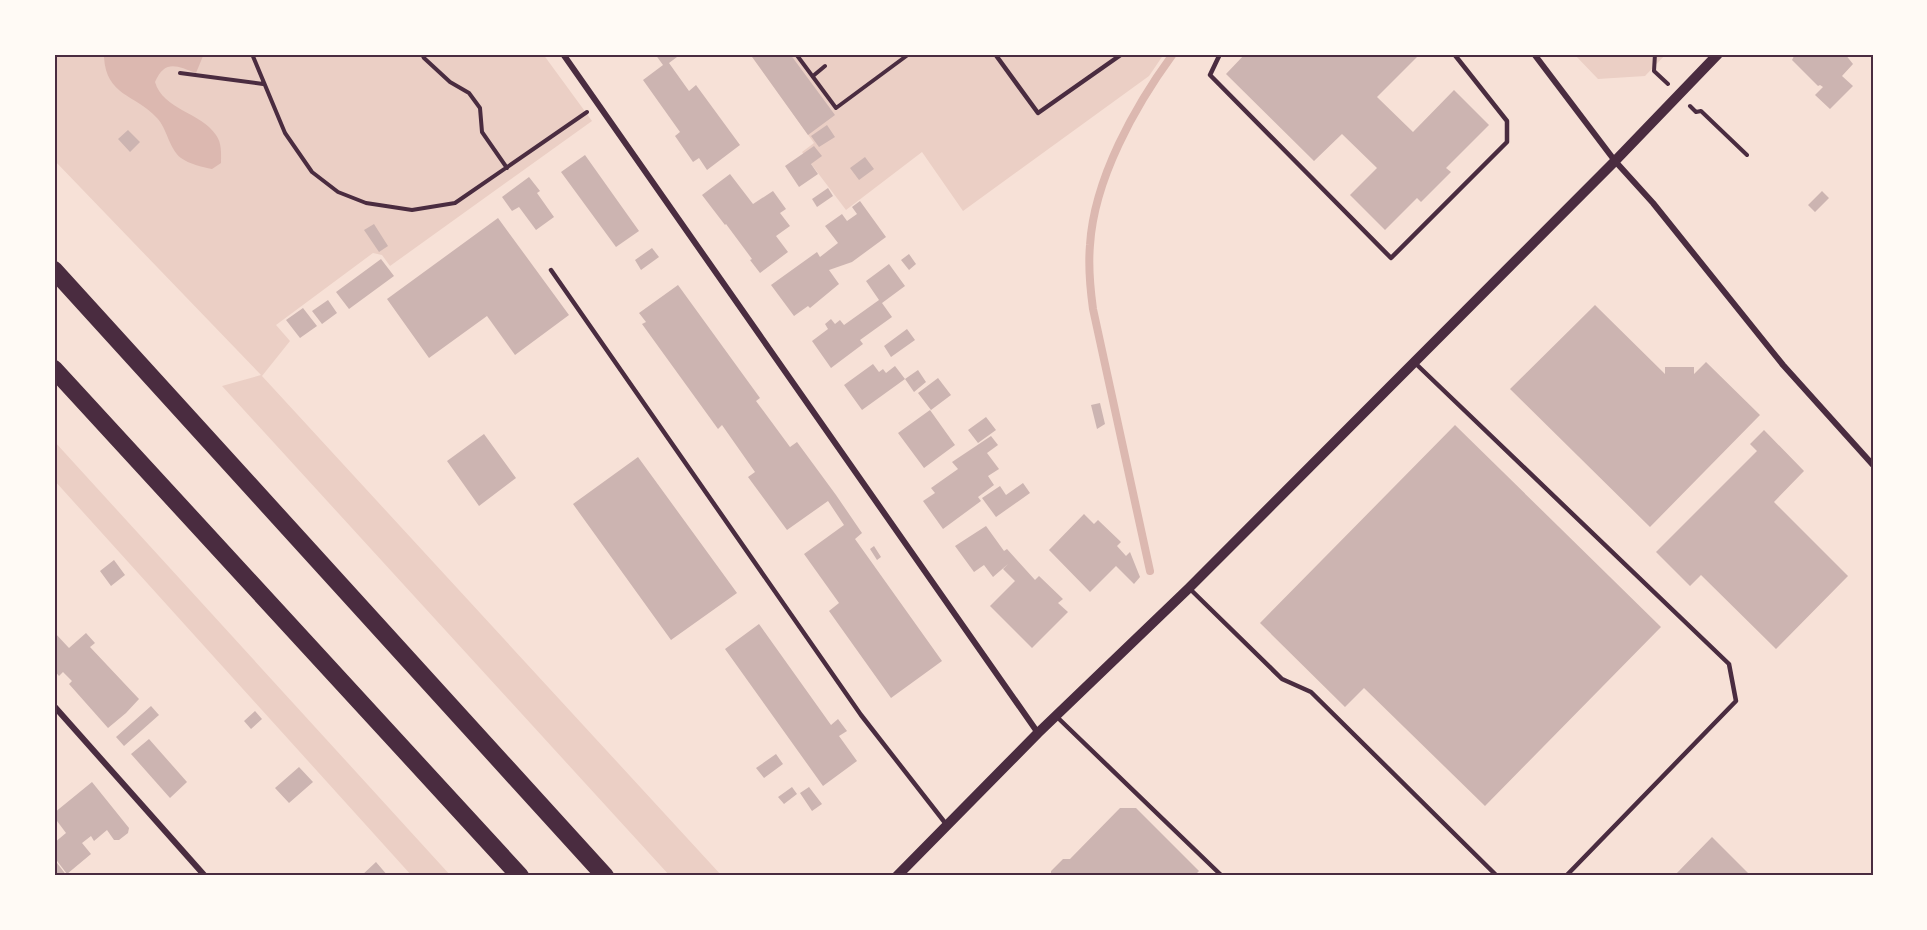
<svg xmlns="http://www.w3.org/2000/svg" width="1927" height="930" font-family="Bitter,serif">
	<rect width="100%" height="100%" fill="#f7e1d7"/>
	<path fill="#ebcfc5" d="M54,54H543L592,121L390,266L382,255L373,253L276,325L290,341L262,376L722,876H670L222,386L261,375L54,160Z
		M750,54H1164L1149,76L963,211L922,152L846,210L802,152L814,143Z
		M1574,54H1666L1645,76L1598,79Z
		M54,441L451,876H412L54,480Z"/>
	<path fill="#dcb8b0" d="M108,54H197L203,56L196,73C177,66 165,59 155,82C163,110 201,112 216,135C222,143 221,154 221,163L212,169C202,167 189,164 181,158C169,149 167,128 157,118C135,94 106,96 104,57Z"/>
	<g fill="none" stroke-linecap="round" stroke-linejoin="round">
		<path stroke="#dcb8b0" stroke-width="8" d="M1150,571L1093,309C1090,287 1088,267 1090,245C1094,179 1135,106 1173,54"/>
	</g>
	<path fill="#ccb4b1" d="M655,54H681L669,63L689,91L696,85L740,145L707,170L699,158L693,162L675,136L680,132L643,80L663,65Z
		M750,54H790L835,115L808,135Z
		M1245,54H1420L1377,97L1413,132L1454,90L1489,125L1446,168L1451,172L1421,202L1417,198L1385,230L1350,195L1377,168L1342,134L1314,161L1226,74Z
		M1795,54H1845L1853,64L1842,76L1853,86L1830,109L1815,95L1823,87L1820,85L1818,86L1792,60Z
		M827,125L835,137L819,147L811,136Z
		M128,130L140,142L130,152L118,139Z
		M814,146L822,156L811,164L818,174L799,187L785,166Z
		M585,155L639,231L616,247L561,172Z
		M865,157L874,169L859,180L850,168Z
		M730,174L753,204L773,191L786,209L780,213L790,226L776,236L788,252L760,273L750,260L752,259L726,224L725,225L702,195Z
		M529,177L540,191L537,193L554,217L536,230L519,207L512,211L502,197Z
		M828,188L833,196L817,207L812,199Z
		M1822,191L1829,198L1815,212L1808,205Z
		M860,201L886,237L852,262L829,270L839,284L810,308L808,306L794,316L771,285L817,252L820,257L838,243L825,226L842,214L847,221L857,214L852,207Z
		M498,218L569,315L515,355L487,316L429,358L387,299Z
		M374,224L388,246L379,252L364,230Z
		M652,248L659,257L641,270L635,260Z
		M909,254L916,264L909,270L901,260Z
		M381,259L394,276L349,309L336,292Z
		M889,264L905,286L882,303L892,317L860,340L863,344L831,368L812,341L828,329L825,324L831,319L835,324L840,320L844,325L879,300L866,281Z
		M678,285L760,398L756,401L790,447L797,442L836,495L862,533L855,539L942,661L891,698L829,611L839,603L804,554L844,525L828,501L787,530L748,477L755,472L722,425L718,429L642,324L646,322L639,313Z
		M328,300L337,313L322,324L312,311Z
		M1595,305L1665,374V367H1694V374L1706,362L1760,415L1650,527L1510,389Z
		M303,308L317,326L300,338L286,320Z
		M907,329L915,340L891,357L884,346Z
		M873,364L879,372L883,369L886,373L895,366L905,379L918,370L926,382L914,392L905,379L862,410L844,385Z
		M938,378L951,395L931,410L918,393Z
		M1100,403L1105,424L1097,429L1091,405Z
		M930,410L955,445L924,468L898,433Z
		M986,417L996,430L978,443L968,430Z
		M1455,425L1661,627L1485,806L1364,688L1345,707L1260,623Z
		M1764,430L1804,471L1774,502L1848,576L1776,649L1701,575L1690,586L1656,552L1757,451L1750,444Z
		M484,434L516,478L479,506L447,461Z
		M991,436L998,445L987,453L999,469L988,476L994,485L978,497L981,501L943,529L923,501L935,493L931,488L958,469L952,462Z
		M638,457L737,593L671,640L573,504Z
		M1023,483L1030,493L996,517L982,498L1000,486L1006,495Z
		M1084,514L1094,524L1098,520L1121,542L1117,546L1126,556L1130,552L1140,577L1134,584L1116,566L1090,592L1049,550Z
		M986,526L1004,551L1007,549L1035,580L1039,576L1063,599L1058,603L1068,612L1032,648L990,606L1015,581L1003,569L1008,564L993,577L984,565L974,572L955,546Z
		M874,546L881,557L877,560L870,549Z
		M114,560L125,575L111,586L100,571Z
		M759,624L831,725L838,719L847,731L839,736L857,761L823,786L725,649Z
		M54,632L69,648L86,633L95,643L90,647L139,699L126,713L108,728L69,684L72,681L63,672L59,676L54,670Z
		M151,706L159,715L124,746L116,737Z
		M255,711L262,719L251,729L244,721Z
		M149,739L187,782L170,798L131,754Z
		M776,754L783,764L764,778L756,768Z
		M299,767L313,782L289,803L275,788Z
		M92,782L129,828L128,833L119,840H114L107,830L94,841L91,836L82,843L91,854L67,874L54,857V843L66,833L54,817V813Z
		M792,787L797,794L784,804L778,797Z
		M809,787L822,804L812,811L800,793Z
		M1120,808H1136L1199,871L1194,876H1051V871L1063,859H1070Z
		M1712,837L1751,876H1674Z
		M54,859L67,876H54Z
		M376,862L388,876H361Z"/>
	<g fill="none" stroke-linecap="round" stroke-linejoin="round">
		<path stroke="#4a2c40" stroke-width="4" d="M252,54L285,133L312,172L338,192L366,203L412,210L455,203L587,112
			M422,54L424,58L450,82L469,93L480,108L482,132L507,168
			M796,54L836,108L909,54
			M1655,54L1654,71L1668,84
			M180,73L263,84
			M813,76L825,66
			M1690,106L1696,112L1701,111L1747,155"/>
		<path stroke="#4a2c40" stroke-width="4.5" d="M995,54L1038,113L1122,54
			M1220,54L1210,75L1391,258L1507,142V121L1454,54
			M551,270L861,715L946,824
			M1414,362L1729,664L1736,701L1566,876
			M1189,588L1282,679L1311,692L1497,876
			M1056,716L1222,876"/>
		<path stroke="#4a2c40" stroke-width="6" d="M563,54L1038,733
			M1534,54L1615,161L1653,203L1783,365L1873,465
			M54,706L205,876"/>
		<path stroke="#4a2c40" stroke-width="10" d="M897,876L1038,733L1189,588L1615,161L1718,54"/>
		<path stroke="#4a2c40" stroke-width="18" d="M54,270L605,876
			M54,369L520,876"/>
	</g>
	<rect width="1927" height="930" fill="none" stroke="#fffaf5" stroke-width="111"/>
	<rect x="56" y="56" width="1816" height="818" fill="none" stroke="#4a2c40" stroke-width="2"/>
</svg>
